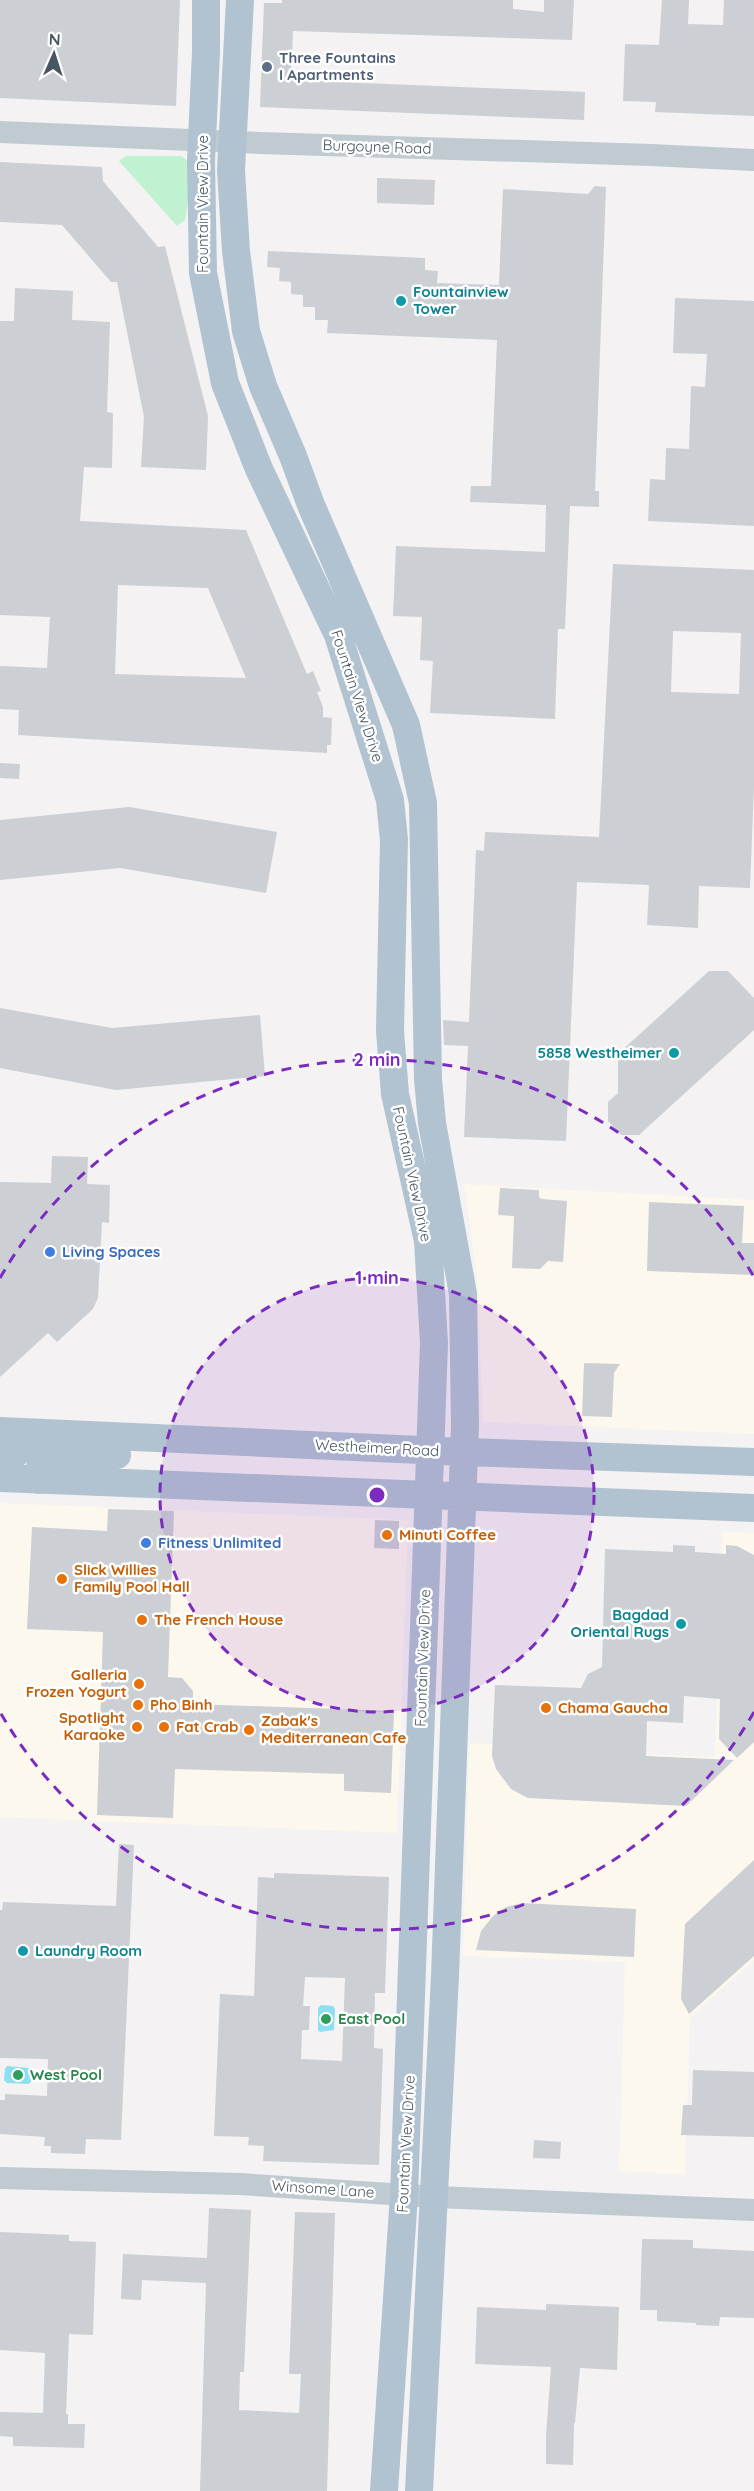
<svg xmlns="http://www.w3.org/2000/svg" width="754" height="2491" font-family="Quicksand,sans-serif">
	<rect width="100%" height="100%" fill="#f4f2f2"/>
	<path fill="#fdf8ed" d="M464,1184L754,1200V1434L483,1422L477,1278Z
		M0,1503L408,1520L397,1833L0,1817Z
		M722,1531L754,1533V1960L690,2017L685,2174L619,2171L625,1962L463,1956L469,1743L639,1751V1754L715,1757Z"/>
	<path fill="#c0f2d1" d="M126,156H182L193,167L185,220L177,226L119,161Z"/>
	<path fill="#8ce0f0" d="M321,2005L333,2006L335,2009L334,2030L320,2032L318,2030V2008Z
		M7,2066L29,2068L32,2070L31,2082L28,2084L7,2083L4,2080L5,2069Z"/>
	<path fill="#cccfd4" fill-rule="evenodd" d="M0,0H180L176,106L0,98Z
		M282,0H513V9L544,12V0H574L572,40L293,31L291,80L585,92L584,120L260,107L264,3H282Z
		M662,0H689L688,24L723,25L724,0H754V116L655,112L656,102L623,101L625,44L659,45Z
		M0,162L102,167L103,181L158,247L165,246L208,416L206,470L141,467L144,417L117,282H111L62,225L0,222Z
		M377,178L435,180L434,205L377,203Z
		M595,186L606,187L595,491H599V507L570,506L565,629H558L555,719L430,713L433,661L420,660L422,617L393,616L396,546L545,552L546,505L470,502L471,486H491L497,340L327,333L328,320H315V307H303V295L291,294V282L279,281L280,268L267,267L268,251L425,258V270L438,271L437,283L499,285L503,189L588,194Z
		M15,288L73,291L72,320L110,322L107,412L113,413L112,468L84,467L80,521L246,530L307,674L313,671L321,691L317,692L323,707V717L332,718L331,745H327V753L18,735L19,710L0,709V666L47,668L50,617L0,615V321H14ZM118,585L208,588L246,678L115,674Z
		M675,298L754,301V526L648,521L650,479L665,480L666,448L689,449L691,386L705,387L707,354L673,353Z
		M613,564L754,570V786L750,888L699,886L698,928L647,925L649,885L577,882L566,1141L464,1137L468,1046L444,1045L443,1020L469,1022L476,850L484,851L485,832L599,837ZM673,631L741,633L739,694L671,692Z
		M0,763L20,764L19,779L0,778Z
		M129,807L277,832L266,893L120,868L0,880V820Z
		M709,971H728L754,998V1030L639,1135H621L608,1121V1102L618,1093V1054Z
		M0,1008L112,1028L260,1015L265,1076L116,1090L0,1068Z
		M52,1156L88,1157L87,1184L110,1185L109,1223L102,1222L98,1298L93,1309L57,1342L48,1333L0,1377V1182L51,1183Z
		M500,1188L539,1190V1197L542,1199L567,1201L563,1262L548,1261L540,1269L512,1268L514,1216L498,1215Z
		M649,1202L744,1206L742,1243H754V1275L647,1271Z
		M584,1363L620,1364L614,1373L612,1417L582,1416Z
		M108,1509L174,1511L168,1677L182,1678L193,1691V1704L394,1711L391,1793L344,1791V1774L175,1769L173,1818L97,1815L103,1632L27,1629L32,1527L107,1531Z
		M375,1520L399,1521V1549L374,1548Z
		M673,1545L695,1546V1552L726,1554V1545L737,1546L754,1555V1742L737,1758L719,1739L720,1699L684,1696L683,1723L647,1721L646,1756L734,1760L686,1806L528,1798L511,1789L496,1769L492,1756L495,1685L581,1688L588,1674L602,1667L605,1549L673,1552Z
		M119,1844L134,1845L121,2140L86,2139L85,2154L51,2153V2146H44L45,2137L0,2134V2100H5V2094L47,2096L48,2059L0,2058V1910H2L3,1902L116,1906Z
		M754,1860V1956L689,2014L681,1999L685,1924Z
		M274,1873L389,1877L385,1993H375L374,2048L383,2049L379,2165L263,2161L264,2146L248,2145L249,2137L214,2136L220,1994L254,1996L258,1877L274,1878ZM305,1977L345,1978L342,2061L301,2059L302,2030H309L310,2006H303Z
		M522,1903L636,1909L634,1957L476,1950L481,1931L493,1916L506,1907Z
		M693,2070L754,2072V2137L681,2135L683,2105H692Z
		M534,2140L561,2142L560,2159L533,2158Z
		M209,2208L251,2210L244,2372H240L239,2410L299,2413L301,2374H289L295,2212L335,2213L327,2491H200L206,2283L142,2280L141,2300L121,2299L123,2254L207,2258Z
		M0,2232L69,2235V2241L96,2242L93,2335L69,2334L66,2414H68V2424H85L84,2448L13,2446V2437L0,2436V2412L43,2413L45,2353L0,2350Z
		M642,2239L693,2240V2248L754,2251V2318L720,2317L719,2326L696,2325V2323L657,2321V2310H640Z
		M546,2304L619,2307L617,2370L580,2368L575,2423H574L573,2465L546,2464V2436L551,2367L475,2364L477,2307L546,2310Z"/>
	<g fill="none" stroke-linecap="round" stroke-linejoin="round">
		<path stroke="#bfcad1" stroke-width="22" d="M0,132L261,143L651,155L754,160
			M0,2178L240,2184L435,2197L754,2210"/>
		<path stroke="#b1c3d1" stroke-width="28" d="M206,0V52L201,161L203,273L225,383L259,469L338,635L390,800L394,840L390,1031L395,1094L428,1241L434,1343L404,2195L384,2491
			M240,0L231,170L236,251L246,331L263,386L293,456L311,505L406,725L423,803L428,1079L432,1123L463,1294L465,1425L445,1976L419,2491
			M0,1431L465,1452L754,1462
			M0,1456L15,1454L36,1433
			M0,1478L754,1508
			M38,1480C40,1467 39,1459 52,1454L117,1455"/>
	</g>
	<circle cx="377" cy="1495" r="217" fill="#7b2cbf" fill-opacity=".12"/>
	<g fill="none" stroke="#7b2cbf" stroke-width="3" stroke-dasharray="10 8">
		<circle cx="377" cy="1495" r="217"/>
		<path d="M754 1712A435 435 0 0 1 0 1712M0 1278A435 435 0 0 1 754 1277"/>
	</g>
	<circle fill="#5c6f8a" stroke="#fff" stroke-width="2" cx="267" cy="67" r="6"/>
	<g fill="#0f9aa8" stroke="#fff" stroke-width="2">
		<circle cx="401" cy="301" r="6"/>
		<circle cx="674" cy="1053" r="6"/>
		<circle cx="681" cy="1624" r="6"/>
		<circle cx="23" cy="1951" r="6"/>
	</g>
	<g fill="#3f7fe0" stroke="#fff" stroke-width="2">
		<circle cx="50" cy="1252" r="6"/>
		<circle cx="146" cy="1543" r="6"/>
	</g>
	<g fill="#e8710a" stroke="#fff" stroke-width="2">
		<circle cx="387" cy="1535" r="6"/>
		<circle cx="62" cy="1579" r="6"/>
		<circle cx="142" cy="1620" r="6"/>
		<circle cx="139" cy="1684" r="6"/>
		<circle cx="138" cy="1705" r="6"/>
		<circle cx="546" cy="1708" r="6"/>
		<circle cx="137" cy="1727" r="6"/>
		<circle cx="164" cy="1727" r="6"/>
		<circle cx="249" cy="1730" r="6"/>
	</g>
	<g fill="#2e9e5b" stroke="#fff" stroke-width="2">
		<circle cx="326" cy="2019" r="6"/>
		<circle cx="18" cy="2075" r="6"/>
	</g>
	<g text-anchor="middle" stroke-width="5" stroke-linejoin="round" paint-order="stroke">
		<g font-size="15" font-weight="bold" fill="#4e5e75" stroke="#fff" text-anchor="start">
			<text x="279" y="63">Three Fountains<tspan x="279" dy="17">I Apartments</tspan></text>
		</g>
		<g font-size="15" fill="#485660" stroke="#fff">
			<text transform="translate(377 147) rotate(2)" y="5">Burgoyne Road</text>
			<text transform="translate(203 204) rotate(-90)" y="5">Fountain View Drive</text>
			<text transform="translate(357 696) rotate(72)" y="5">Fountain View Drive</text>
			<text transform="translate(412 1174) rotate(78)" y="5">Fountain View Drive</text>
			<text transform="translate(377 1448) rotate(3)" y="5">Westheimer Road</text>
			<text transform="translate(423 1658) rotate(-88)" y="5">Fountain View Drive</text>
			<text transform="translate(406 2144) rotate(-87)" y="5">Fountain View Drive</text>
			<text transform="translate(323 2189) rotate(4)" y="5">Winsome Lane</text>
		</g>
		<g font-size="15" font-weight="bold" fill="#0d838f" stroke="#fff" text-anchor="start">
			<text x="413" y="297">Fountainview<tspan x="413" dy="17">Tower</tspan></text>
			<text x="662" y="1058" text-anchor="end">5858 Westheimer</text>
			<text x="669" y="1620" text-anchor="end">Bagdad<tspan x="669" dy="17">Oriental Rugs</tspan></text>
			<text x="35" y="1956">Laundry Room</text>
		</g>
		<g font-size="15" font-weight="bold" fill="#366cbe" stroke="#fff" text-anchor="start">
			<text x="62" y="1257">Living Spaces</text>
			<text x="158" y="1548">Fitness Unlimited</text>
		</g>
		<g font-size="15" font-weight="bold" fill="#c56008" stroke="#fff" text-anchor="start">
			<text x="399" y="1540">Minuti Coffee</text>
			<text x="74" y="1575">Slick Willies<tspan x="74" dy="17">Family Pool Hall</tspan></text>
			<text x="154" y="1625">The French House</text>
			<text x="127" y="1680" text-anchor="end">Galleria<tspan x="127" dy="17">Frozen Yogurt</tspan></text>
			<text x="150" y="1710">Pho Binh</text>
			<text x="558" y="1713">Chama Gaucha</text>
			<text x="125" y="1723" text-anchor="end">Spotlight<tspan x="125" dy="17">Karaoke</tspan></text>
			<text x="261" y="1726">Zabak's<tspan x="261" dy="17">Mediterranean Cafe</tspan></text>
			<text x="176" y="1732">Fat Crab</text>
		</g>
		<g font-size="15" font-weight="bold" fill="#27864d" stroke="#fff" text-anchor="start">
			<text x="338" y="2024">East Pool</text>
			<text x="30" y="2080">West Pool</text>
		</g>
	</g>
	<circle cx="377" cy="1495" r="9" fill="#7b2cbf" stroke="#fff" stroke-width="3"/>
	<g font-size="18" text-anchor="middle" font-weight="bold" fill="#7b2cbf" stroke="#fff" stroke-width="5" stroke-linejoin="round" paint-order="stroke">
		<text x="377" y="1066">2 min</text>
		<text x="377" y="1284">1 min</text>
	</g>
	<g transform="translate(54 54) rotate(3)" stroke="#ffffff" stroke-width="4.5" paint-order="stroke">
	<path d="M0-4.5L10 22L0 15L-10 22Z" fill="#485660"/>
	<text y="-9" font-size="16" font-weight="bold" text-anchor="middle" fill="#485660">N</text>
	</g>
</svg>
